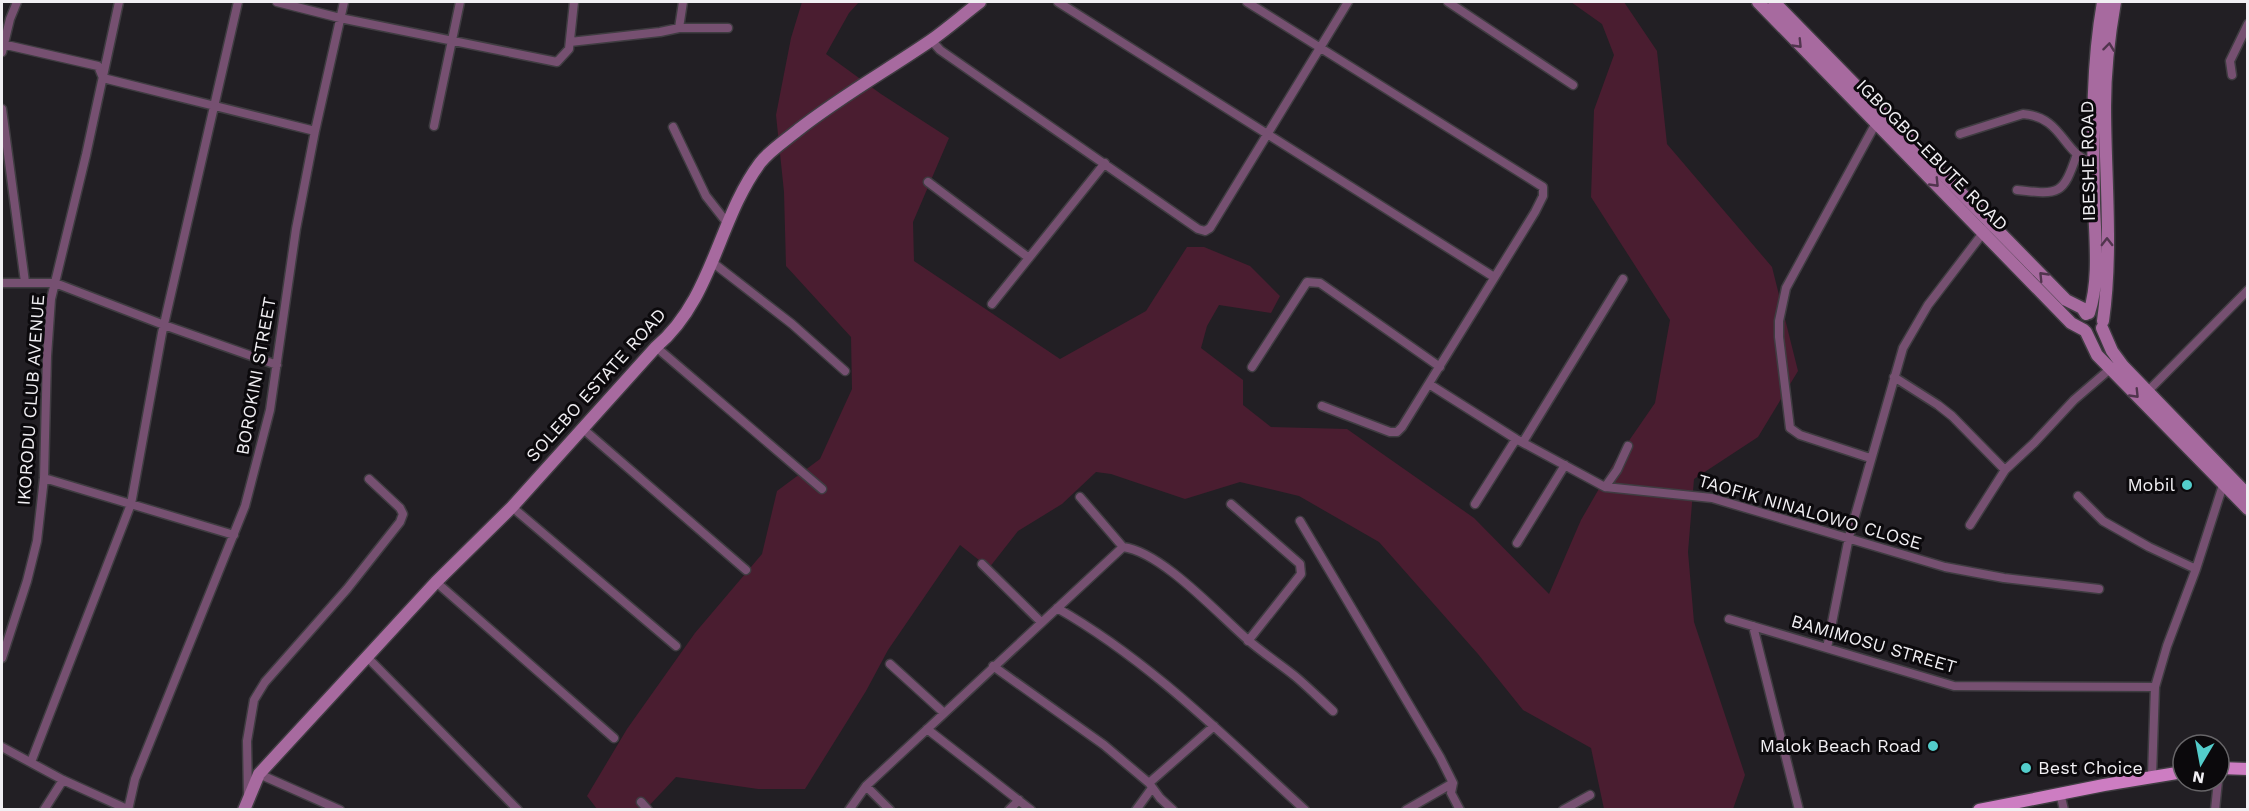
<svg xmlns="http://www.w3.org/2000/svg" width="2249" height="811" font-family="'Work Sans',sans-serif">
	<rect width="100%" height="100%" fill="#221f24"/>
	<path fill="#4a1d30" d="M802,2H859L849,13L826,54L881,94L949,138L913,222L914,261L1060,359L1146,311L1187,247H1204L1250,266L1280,296L1271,313L1219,305L1207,326L1201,348L1243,380V405L1271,427L1347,429L1474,518L1549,594L1581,520L1615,461L1655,403L1670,320L1591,197L1594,110L1614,55L1602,24L1571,2H1624L1657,51L1667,144L1772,267L1798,371L1758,437L1694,479L1688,552L1694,622L1745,775L1733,809H1604L1591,748L1523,710L1478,654L1379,542L1299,496L1240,482L1185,499L1111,474L1096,472L1062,504L1018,531L989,568L960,545L888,650L866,691L805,789H758L676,777L646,809H597L587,796L627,729L695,633L762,554L777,491L820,459L852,389L851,337L786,266L784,192L776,115L791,38Z"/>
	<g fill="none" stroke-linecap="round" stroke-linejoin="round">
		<defs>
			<path id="street" d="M277,2L340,18L557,62L569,49L574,2
				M1058,2L1494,277
				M1247,2L1543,187V196L1535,212L1402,427L1397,432H1390L1322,406
				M1448,2L1573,85
				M679,28L683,2
				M931,40L940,50L1198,229L1205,231L1210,228L1348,2
				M570,42L660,32L679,28H728
				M2,44L98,66L103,78L315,131
				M2,52L10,19L17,2
				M2232,75L2230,61L2248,24
				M2,109L25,282
				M434,126L460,2
				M673,127L706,196L728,224
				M1960,134L2023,114C2064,117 2062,155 2094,163
				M928,182L1029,258
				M2017,190C2060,195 2063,195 2077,154
				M712,262L792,324L845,371
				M2,283H55L164,325L277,365
				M992,304L1105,163
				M656,347L822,489
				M1252,367L1307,282L1320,283L1440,367
				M1894,377L1938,405L1952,416L2005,470
				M1429,384L1516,439L1605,487L1712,498L1945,567L2004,578L2099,589
				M2148,391L2248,290
				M582,428L746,570
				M1523,442L1623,279
				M1870,458L1800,435L1790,428L1779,337V321L1786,288L1876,123
				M44,478L234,535
				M1605,487L1617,470L1628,446
				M2078,496L2103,521L2149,547L2196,569
				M1080,497L1123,547
				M1231,504L1300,564L1301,574L1248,641
				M1475,504L1516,439
				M512,507L676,646
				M1300,521L1440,757L1453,783L1451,793L1460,810
				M1970,525L2005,470L2034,443L2074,400L2110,369
				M1517,543L1565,465
				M982,564L1041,622
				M436,582L614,738
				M1057,608C1150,661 1226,738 1305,810
				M1729,619L1954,686L2155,687
				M1753,626L1799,810
				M1827,648L1849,537L1903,348L1928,305L1986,229
				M2,658L27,581L37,541L44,478L47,356L51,299L86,155L119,2
				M368,658L518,810
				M890,664L944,713
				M993,666L1104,745L1149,783L1214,726
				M927,729L1031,810
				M2,747L63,780L129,810
				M31,762L131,504L162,333L238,2
				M259,774L340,810
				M2152,776L2155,687L2167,646L2196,569L2224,482
				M1149,783L1160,798L1173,810
				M866,786L890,810
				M2060,793L2064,810
				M248,796L247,741L254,700L265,682L347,589L400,522L403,514L400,508L369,479
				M641,802L648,810
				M44,810L63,780
				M128,810L135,779L245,506L270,410L296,229L315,131L344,2
				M849,810L866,786L1123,547C1162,552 1218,614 1248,640C1263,653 1280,664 1296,677C1309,688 1321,700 1333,711
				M1009,810L1019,800
				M1136,810L1152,788
				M1406,810L1453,783
				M1563,810L1590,795
				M2215,810L2218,781"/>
			<path id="secondary" d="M1758,2L2071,323L2084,330
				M1774,2L2066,300L2082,308L2086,314
				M2089,313C2100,279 2095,239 2094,203C2093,134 2091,70 2103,2
				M2103,321C2113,250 2105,177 2105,106C2105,71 2109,36 2115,2
				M2102,328L2112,351L2123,366L2248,495
				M2086,332L2097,355L2248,509
				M244,810L259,774L436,582L512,507L656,347C713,299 718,219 760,163C770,150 786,140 798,130C840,97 886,71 930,41C947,29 963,15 980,2"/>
			<path id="primary" d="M2219,768L2248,769
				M1979,810L2104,785L2183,772"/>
		</defs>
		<use href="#street" stroke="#3f3c41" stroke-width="11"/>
		<use href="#secondary" stroke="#3f3c41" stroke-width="15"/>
		<use href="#primary" stroke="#3f3c41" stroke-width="15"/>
		<use href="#street" stroke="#765071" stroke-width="8"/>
		<use href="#secondary" stroke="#a76a9f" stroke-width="12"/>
		<use href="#primary" stroke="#cd7dc2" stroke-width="12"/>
	</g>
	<defs><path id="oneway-chevron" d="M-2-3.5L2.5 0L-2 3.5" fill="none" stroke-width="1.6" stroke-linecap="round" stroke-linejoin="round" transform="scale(1.5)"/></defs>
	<g stroke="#51354e">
		<use href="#oneway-chevron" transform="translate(1798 44) rotate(46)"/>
		<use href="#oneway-chevron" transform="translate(2109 47) rotate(-83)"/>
		<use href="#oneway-chevron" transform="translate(1935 183) rotate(46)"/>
		<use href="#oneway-chevron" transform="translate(2107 242) rotate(-90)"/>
		<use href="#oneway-chevron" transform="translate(2043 276) rotate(-134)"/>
		<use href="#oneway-chevron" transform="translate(2135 394) rotate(46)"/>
	</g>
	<g fill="#53cdcb" stroke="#0b090c" stroke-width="2">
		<circle cx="2187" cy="485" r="6"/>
		<circle cx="1933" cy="746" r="6"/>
		<circle cx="2026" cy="768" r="6"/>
	</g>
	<g text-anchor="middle" stroke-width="6" stroke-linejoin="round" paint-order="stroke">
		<g font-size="18" fill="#f1eff3" stroke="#0b090c">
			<text transform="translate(1932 155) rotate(45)" y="6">IGBOGBO-EBUTE ROAD</text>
			<text transform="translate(2088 161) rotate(-91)" y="6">IBESHE ROAD</text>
			<text transform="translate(256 376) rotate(-80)" y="6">BOROKINI STREET</text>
			<text transform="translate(596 385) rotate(-48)" y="6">SOLEBO ESTATE ROAD</text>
			<text transform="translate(31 400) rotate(-86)" y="6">IKORODU CLUB AVENUE</text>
			<text transform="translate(1810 512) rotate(16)" y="6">TAOFIK NINALOWO CLOSE</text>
			<text transform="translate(1874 644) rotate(16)" y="6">BAMIMOSU STREET</text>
		</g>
		<g font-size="18" fill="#f1eff3" stroke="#0b090c" text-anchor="end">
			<text x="2175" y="491">Mobil</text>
			<text x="1921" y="752">Malok Beach Road</text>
			<text x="2038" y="774" text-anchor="start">Best Choice</text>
		</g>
	</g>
	<rect width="2249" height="811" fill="none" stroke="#f1eff3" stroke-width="6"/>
	<g transform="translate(2201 763) rotate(190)"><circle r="28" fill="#0b090c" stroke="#676568" stroke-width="1.5"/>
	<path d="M0-4.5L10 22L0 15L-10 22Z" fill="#53cdcb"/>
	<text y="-9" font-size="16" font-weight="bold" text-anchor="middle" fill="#f1eff3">N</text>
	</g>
</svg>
